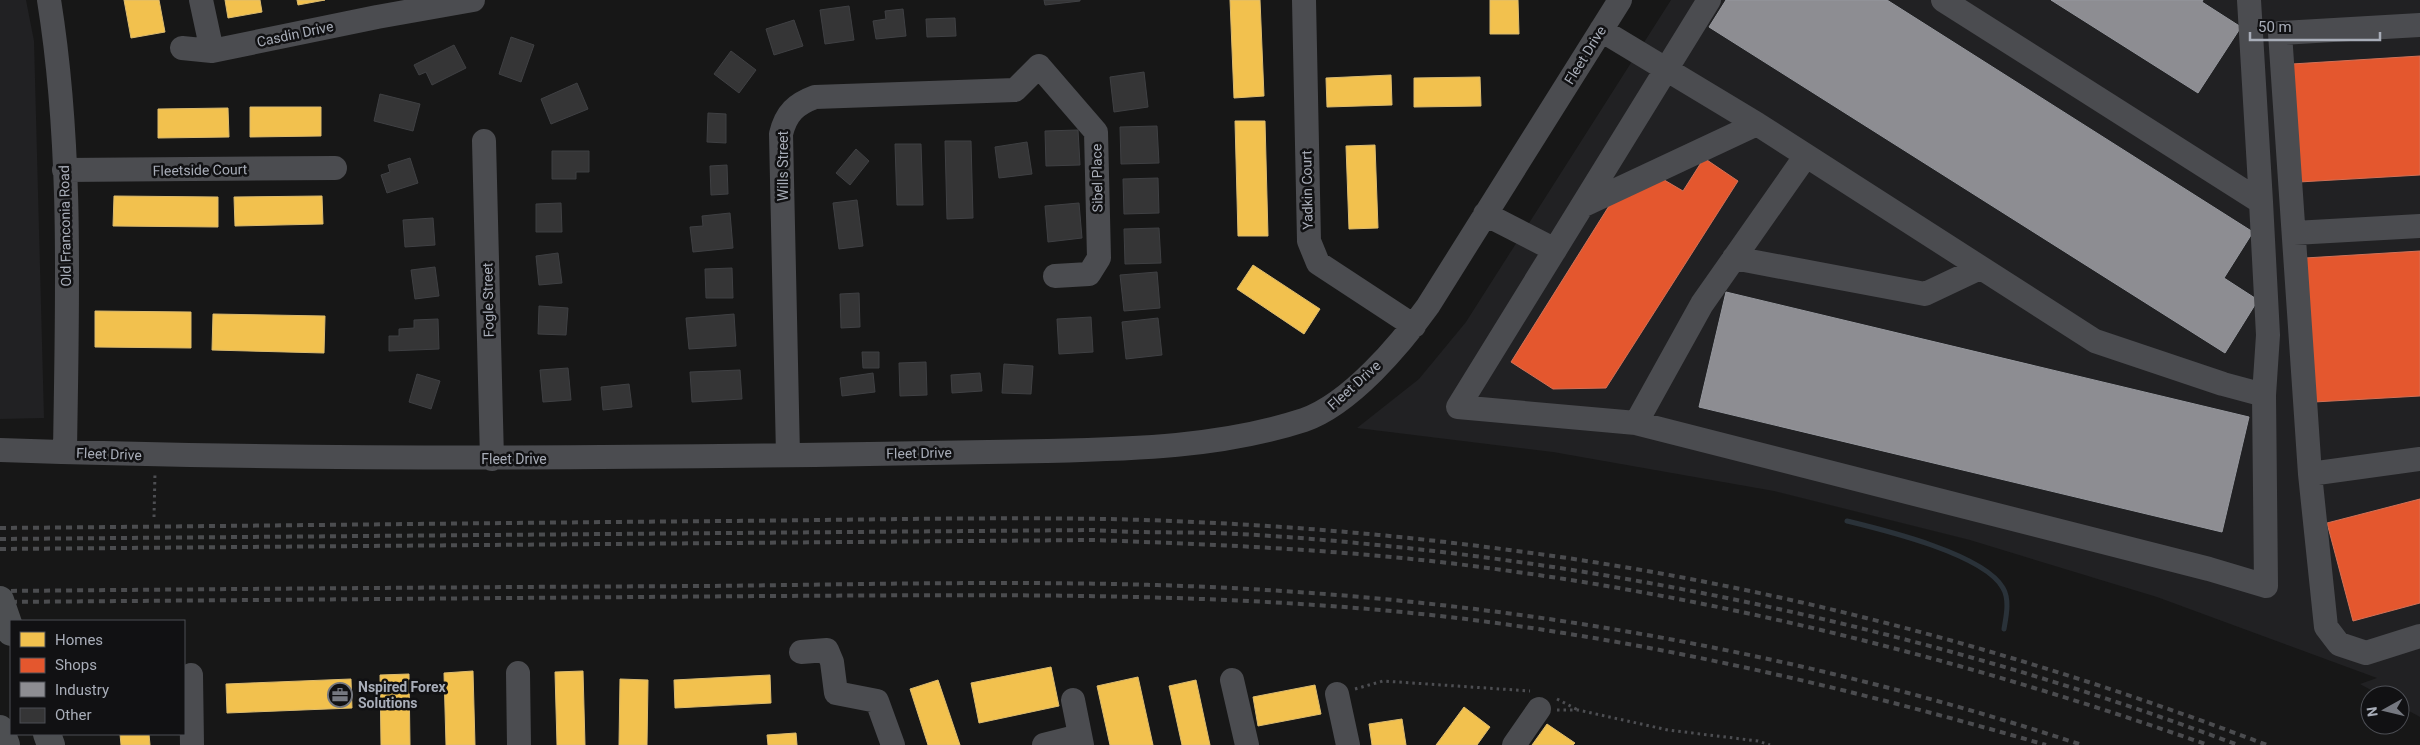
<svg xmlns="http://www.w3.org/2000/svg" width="2420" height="745" font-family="Roboto,sans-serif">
	<rect width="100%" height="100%" fill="#171717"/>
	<path fill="#212123" d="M0,0H26L34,41L44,418L0,419Z
		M1671,0H2420V717L2400,706V695H2380L2360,684L2377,678L2157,597L1970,540L1774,491L1553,452L1357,428L1419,379L1466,322Z"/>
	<path fill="#f2c14e" stroke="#dcbb6e" d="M124,0H159L165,32L131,38Z
		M225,0H260L262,12L228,18Z
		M297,0H325L298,5Z
		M1230,0H1260L1264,96L1234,98Z
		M1490,0H1518L1519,34H1490Z
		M1391,75L1392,105L1327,107L1326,78Z
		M1480,77L1481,106L1414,107V78Z
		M250,107H321V136L250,137Z
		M228,108L229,137L158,138V109Z
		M1235,121H1265L1268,236H1238Z
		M1375,145L1378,228L1349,229L1346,146Z
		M114,196L218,197V227L113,226Z
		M322,196L323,224L235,226L234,197Z
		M1253,265L1320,309L1304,334L1237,289Z
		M95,311L191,312V348L95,347Z
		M213,314L325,316L324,353L212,350Z
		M1051,667L1059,706L979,723L971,683Z
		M473,671L475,745H446L444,673Z
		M583,671L585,745H557L555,672Z
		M409,674L410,745H381L380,675Z
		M770,675L771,703L675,708L674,680Z
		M1138,677L1153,745H1110L1097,686Z
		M351,679L352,708L227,713L226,684Z
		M620,679L648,680L647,745H619Z
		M938,680L960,745H928L910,689Z
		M1196,680L1210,745H1182L1169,686Z
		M1315,685L1321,714L1258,726L1253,697Z
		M1464,707L1490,727L1477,745H1436Z
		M1402,719L1406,745H1372L1369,724Z
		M1547,724L1575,743L1573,745H1532Z
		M796,733L797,745H768L767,735Z
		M120,734H149L150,745H121Z"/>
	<path fill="#e4572e" stroke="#d27157" d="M2420,56V175L2299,182L2292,64Z
		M1704,158L1738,181L1606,388L1553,389L1511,362L1614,198L1654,174L1683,191Z
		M2420,251V396L2314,402L2305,258Z
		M2420,499V603L2353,621L2327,523Z"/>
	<path fill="#8d8d92" stroke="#95979d" d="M1726,0H1887L2253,232L2224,278L2258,300L2225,353L1709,27Z
		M2051,0H2203L2202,2L2241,27L2198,93Z
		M1726,292L2249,417L2222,532L1699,407Z"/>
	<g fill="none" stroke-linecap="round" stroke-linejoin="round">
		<path stroke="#2a3239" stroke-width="5" d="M1847,521C1884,530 1984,554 2003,588C2010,600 2006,617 2004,629"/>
	</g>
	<path fill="#353536" stroke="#3f4043" d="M1044,0H1080V1L1045,5Z
		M849,6L854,40L825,44L820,10Z
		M903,9L906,36L876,39L873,21L886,19L885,11Z
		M955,18L956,36L927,37L926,19Z
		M794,20L803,46L774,55L766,29Z
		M511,37L534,45L521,82L499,74Z
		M454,45L466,68L432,85L426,72L419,75L414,65Z
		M731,51L756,70L739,93L714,74Z
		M1144,72L1148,107L1114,112L1110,77Z
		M577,83L588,109L551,124L541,99Z
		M380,94L420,104L413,131L374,121Z
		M708,113L726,114V143L707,142Z
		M1157,126L1159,163L1121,164L1120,127Z
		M1078,130L1080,165L1046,166L1045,131Z
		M945,141H971L973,218L947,219Z
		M1027,142L1032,174L999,178L995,147Z
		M895,144H921L923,205H897Z
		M856,149L869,161L850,185L836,173Z
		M552,151H589V172H576V179H552Z
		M410,158L418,183L387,193L381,175L390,172L388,165Z
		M727,165L728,194L711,195L710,166Z
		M1158,178L1159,213L1124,214L1123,179Z
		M857,200L863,246L839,249L833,203Z
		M561,203L562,232H536V204Z
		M1079,203L1082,238L1048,242L1045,206Z
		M730,213L733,248L693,252L690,227L703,226L702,216Z
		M433,218L435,245L405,247L403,220Z
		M1159,228L1161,263L1125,264L1124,229Z
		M558,253L562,283L539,285L536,256Z
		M435,267L439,296L415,299L411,270Z
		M732,268L733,298H706L705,269Z
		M1157,272L1160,308L1124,311L1120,275Z
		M859,293L860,327L841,328L840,294Z
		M539,306L568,308L566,335L538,334Z
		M734,314L736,346L689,349L686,318Z
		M1091,317L1093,352L1059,354L1057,319Z
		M1158,318L1162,355L1126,359L1122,322Z
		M438,319L439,349L389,351V336H399V329L414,328V320Z
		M862,352H879V368H863Z
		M926,362L927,395L900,396L899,363Z
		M1004,364L1033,366L1031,394L1002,393Z
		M568,368L571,400L543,402L540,370Z
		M740,370L742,399L692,402L690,372Z
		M873,373L875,392L842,396L840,378Z
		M980,373L982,391L952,393L951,375Z
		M417,374L440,381L431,409L409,402Z
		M629,384L632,407L603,410L601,387Z"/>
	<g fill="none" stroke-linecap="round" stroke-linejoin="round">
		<path stroke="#4d4e52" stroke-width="3" stroke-dasharray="2.5 4" stroke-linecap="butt" d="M154,517L155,472
			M1355,689L1383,681L1530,691
			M1557,699L1578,710
			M1557,710H1578L1668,730L1758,741L1770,745"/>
		<path stroke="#4b4c50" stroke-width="24" d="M49,0C73,149 67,302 65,452
			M201,0L212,51
			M1304,0L1309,241L1318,263L1414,326
			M1943,0L2261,202L2268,335L2264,395
			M2249,0L2261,202
			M2420,25L2280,33L2310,474L2326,627L2339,644L2366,653L2420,636
			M1601,30L1757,124L2095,341L2223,384L2264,395L2266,586L2209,569L1636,423L1458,407L1709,0
			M182,48L212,51L377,17L473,0
			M484,141L492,459
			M64,170L335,168
			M1582,206L1757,124
			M1485,214L1555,250
			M2294,233L2420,226
			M1734,258L1925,294L1980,268
			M1636,423L1702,304L1805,157
			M0,450C290,460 579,459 869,454C928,453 988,452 1047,451C1133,449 1221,447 1304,420C1350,404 1400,345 1428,306L1620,0
			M788,455L781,134C786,113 796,104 815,97L1015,90L1039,66L1096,132L1099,258L1089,274L1055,276
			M2310,474L2420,459
			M801,652L827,650L832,662L836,693L877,701L893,745
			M518,673L519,745
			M191,675L192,745
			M1232,680L1247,745
			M1337,694L1348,745
			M1073,700L1082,745
			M1044,745L1080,736
			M1514,745L1539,709"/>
		<path stroke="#4d4f52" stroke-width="28" d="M0,729L6,745
			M47,734L51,745"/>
		<path stroke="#4b4c4f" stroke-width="4" stroke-dasharray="6 5" stroke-linecap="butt" d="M0,528C242,526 484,523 726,521C853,520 980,517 1107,519C1241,522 1376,532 1509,550C1768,583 2023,652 2267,745
			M0,539L1094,530C1135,533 1176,532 1217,533C1289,536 1362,543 1434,551C1708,583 1980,648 2238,745
			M0,549L1093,540C1233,545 1371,551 1510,571C1748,604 1981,665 2208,745
			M0,591C236,589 471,587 707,586C903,584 1101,578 1297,592C1562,610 1829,661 2082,745
			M0,602C255,600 511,598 766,596C996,595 1220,591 1449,617C1652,641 1850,688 2046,745"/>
		<path stroke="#4d4f52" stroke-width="28" d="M0,600L11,632"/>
	</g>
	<defs>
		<symbol id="office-ring" viewBox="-11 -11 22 22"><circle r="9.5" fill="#111113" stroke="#757880" stroke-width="1.5"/><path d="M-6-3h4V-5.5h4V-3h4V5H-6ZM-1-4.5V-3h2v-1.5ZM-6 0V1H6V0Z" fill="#757880"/></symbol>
	</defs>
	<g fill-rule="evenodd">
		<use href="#office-ring" x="326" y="681" width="28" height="28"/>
	</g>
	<g text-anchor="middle" stroke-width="5" stroke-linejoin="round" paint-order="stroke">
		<g font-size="14" fill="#a8adb8" stroke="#111113">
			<text transform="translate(295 34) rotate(-12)" y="5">Casdin Drive</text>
			<text transform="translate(1585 55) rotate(-58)" y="5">Fleet Drive</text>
			<text transform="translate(783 166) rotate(-90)" y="5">Wills Street</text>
			<text transform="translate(200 170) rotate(-1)" y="5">Fleetside Court</text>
			<text transform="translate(1097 178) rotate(-91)" y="5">Sibel Place</text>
			<text transform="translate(1307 190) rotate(-91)" y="5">Yadkin Court</text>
			<text transform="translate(65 226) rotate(-91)" y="5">Old Franconia Road</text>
			<text transform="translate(488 300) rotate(-91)" y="5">Fogle Street</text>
			<text transform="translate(1354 385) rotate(-42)" y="5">Fleet Drive</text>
			<text transform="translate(919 453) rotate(-1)" y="5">Fleet Drive</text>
			<text transform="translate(109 454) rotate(2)" y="5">Fleet Drive</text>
			<text x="514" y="464">Fleet Drive</text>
		</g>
		<g font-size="14" font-weight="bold" fill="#a8adb8" stroke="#111113" text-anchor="start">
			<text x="358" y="692">Nspired Forex<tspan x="358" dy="16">Solutions</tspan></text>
		</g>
	</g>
	<rect x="10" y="620" width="175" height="115" fill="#111113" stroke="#4d4f55"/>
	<rect x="20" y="632" width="25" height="15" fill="#f2c14e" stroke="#4d4f55"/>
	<text x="55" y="645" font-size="15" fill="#a8adb8">Homes</text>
	<rect x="20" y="658" width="25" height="15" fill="#e4572e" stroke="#4d4f55"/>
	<text x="55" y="670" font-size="15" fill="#a8adb8">Shops</text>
	<rect x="20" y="682" width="25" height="15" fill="#8d8d92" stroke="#4d4f55"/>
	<text x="55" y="695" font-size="15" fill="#a8adb8">Industry</text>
	<rect x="20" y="708" width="25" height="15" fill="#353536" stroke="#4d4f55"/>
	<text x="55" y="720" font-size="15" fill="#a8adb8">Other</text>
	<g transform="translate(2385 710) rotate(262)"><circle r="24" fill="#111113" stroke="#4d4f55"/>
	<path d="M0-4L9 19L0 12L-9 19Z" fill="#757880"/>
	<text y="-8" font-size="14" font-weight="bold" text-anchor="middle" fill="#a8adb8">N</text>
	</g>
	<path d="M2250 32v8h130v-8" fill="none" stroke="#a8adb8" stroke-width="2.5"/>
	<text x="2258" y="32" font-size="15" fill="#a8adb8" stroke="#111113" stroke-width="4" paint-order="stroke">50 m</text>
</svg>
